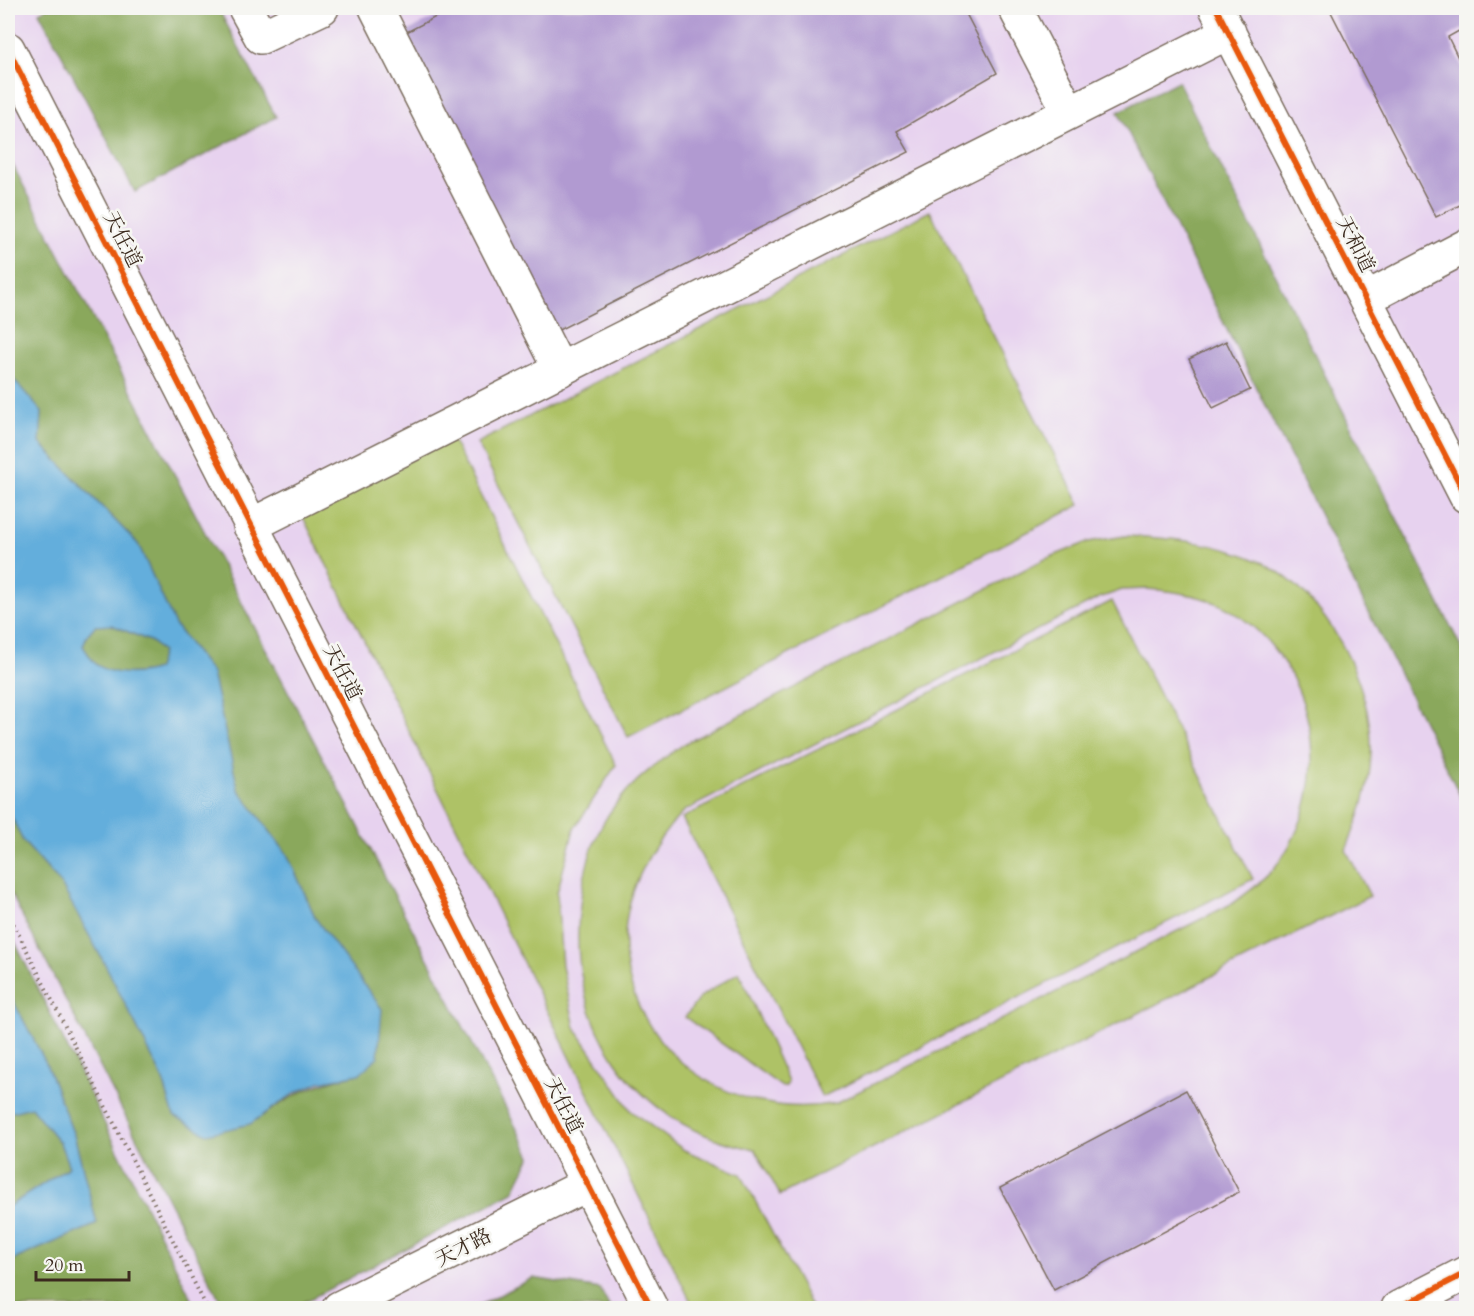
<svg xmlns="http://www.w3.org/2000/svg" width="1474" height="1316" font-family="Cardo,'Noto Serif SC',serif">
	<rect width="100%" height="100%" fill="#f6f6f2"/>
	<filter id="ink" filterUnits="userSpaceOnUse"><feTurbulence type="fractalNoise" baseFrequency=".0167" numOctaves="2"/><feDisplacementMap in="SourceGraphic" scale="12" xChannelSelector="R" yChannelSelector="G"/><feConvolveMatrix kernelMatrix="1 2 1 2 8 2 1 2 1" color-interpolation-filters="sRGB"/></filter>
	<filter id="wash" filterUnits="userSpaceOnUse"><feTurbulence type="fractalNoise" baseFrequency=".008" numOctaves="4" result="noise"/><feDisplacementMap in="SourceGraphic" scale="24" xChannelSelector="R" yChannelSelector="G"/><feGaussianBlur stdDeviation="1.35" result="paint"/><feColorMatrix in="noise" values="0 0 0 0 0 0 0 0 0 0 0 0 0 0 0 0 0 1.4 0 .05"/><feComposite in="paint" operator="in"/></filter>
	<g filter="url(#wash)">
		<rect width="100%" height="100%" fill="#f3e9d6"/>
		<path fill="#e7d2ef" d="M8,8H1466V1308H8Z"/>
		<path fill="#aec266" stroke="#747642" stroke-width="1.5" fill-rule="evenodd" d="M930,211L1080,505L628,737L477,443Z
			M451,437L616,765L574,829L557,893L562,966L575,1028L631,1111L684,1150L741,1174L812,1308H694L303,517Z
			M1125,536C1172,538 1220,542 1263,563C1326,594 1374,685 1371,754C1370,788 1359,819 1346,850L1370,896L780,1195L755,1149C632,1129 562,1017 581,897C584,873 590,849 601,827C620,791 651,767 684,744L1043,560L1088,542ZM1147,589C1176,591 1210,596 1235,613C1319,669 1337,788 1275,867C1263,882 1248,892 1233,903L836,1103C737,1123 631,1055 625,949C622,898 649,846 684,811L1099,598L1122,590Z
			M1112,601L1253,879L822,1097L682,818Z
			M739,972L788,1082L786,1086L782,1087L685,1017L700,997Z"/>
		<path fill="#8aa85b" stroke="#62693c" stroke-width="1.5" d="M47,8H218L276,117L135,192L39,12Z
			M1178,81L1466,657V807L1118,112Z
			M8,156L531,1156L513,1192L293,1308H224L8,888V809L23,841L61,884L106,966L162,1077L174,1116L250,1124C292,1095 308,1085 359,1074L316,919L287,854L238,789L212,673L175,625L138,544L40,443L42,412L8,373Z
			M112,625L152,642L162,652L157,669C140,675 113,676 97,665C91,661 87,652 83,646L87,635L95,626Z
			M8,928L196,1308H8V1262L97,1224L75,1138L46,1063L8,991Z
			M31,1107L60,1143L69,1167L8,1207V1113Z
			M533,1278L600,1289L610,1308H474Z"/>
		<path fill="#63aedc" stroke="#4f6c7d" stroke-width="1.5" fill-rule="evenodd" d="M8,373L42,412L40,443L138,544L175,625L212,673L238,789L287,854L316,919L382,1009L378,1057L359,1074L320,1082L295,1093L250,1124L207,1134L174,1116L162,1077L106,966L61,884L23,841L8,809ZM112,625L152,642L162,652L157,669C140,675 113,676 97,665C92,661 87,652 83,646L87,635L95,626Z
			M8,991L46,1063L75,1138L97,1224L8,1262V1207L69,1167L60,1143L31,1107L8,1113Z"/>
		<g id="blocks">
			<path fill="#b19ad1" d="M453,8H963L997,73L897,131L909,152L543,338L393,39Z
				M1329,8H1466V27L1448,37L1466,74V202L1436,217Z
				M1226,341L1250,390L1213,408L1189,359Z
				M1186,1090L1239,1192L1054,1290L1000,1188Z"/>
		</g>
	</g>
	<g filter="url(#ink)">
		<use href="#blocks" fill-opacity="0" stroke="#7b6d5e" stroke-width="1.5"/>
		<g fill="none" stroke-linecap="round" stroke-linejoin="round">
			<defs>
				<path id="minor" d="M245,8L261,37L322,8
					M376,8L560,370
					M1015,8L1069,112
					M1216,8L1466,496
					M8,49L651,1308
					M1365,299L1466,246
					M250,526L1229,32
					M339,1308L586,1185
					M1398,1308L1466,1273"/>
			</defs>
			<use href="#minor" stroke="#7b6d5e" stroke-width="36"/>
			<path stroke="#7b6d5e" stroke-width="4" stroke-dasharray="1.5 4.5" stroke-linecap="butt" d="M8,913L207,1308"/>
			<use href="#minor" stroke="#fff" stroke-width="33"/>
			<defs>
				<path id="cycleway" d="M1216,8L1466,496
					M8,49L651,1308
					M1398,1308L1466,1273"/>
			</defs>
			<use href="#cycleway" stroke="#f6f6f2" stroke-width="10"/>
			<use href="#cycleway" stroke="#e8590c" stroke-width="6"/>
		</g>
	</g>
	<g text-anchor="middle" stroke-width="5" stroke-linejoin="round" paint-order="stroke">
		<g font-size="20" fill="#3b2a1e" stroke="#f6f6f2">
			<text transform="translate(123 239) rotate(63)" y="7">天任道</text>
			<text transform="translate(1356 244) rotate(63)" y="7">天和道</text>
			<text transform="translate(343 672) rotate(63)" y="7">天任道</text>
			<text transform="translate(564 1105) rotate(63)" y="7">天任道</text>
			<text transform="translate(463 1247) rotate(-27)" y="7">天才路</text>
		</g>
	</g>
	<rect width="1474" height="1316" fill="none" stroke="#f6f6f2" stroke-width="30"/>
	<path d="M36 1271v9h93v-9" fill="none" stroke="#3b2a1e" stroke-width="3"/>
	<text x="45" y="1271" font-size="18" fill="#3b2a1e" stroke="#f6f6f2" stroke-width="4.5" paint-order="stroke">20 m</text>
</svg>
